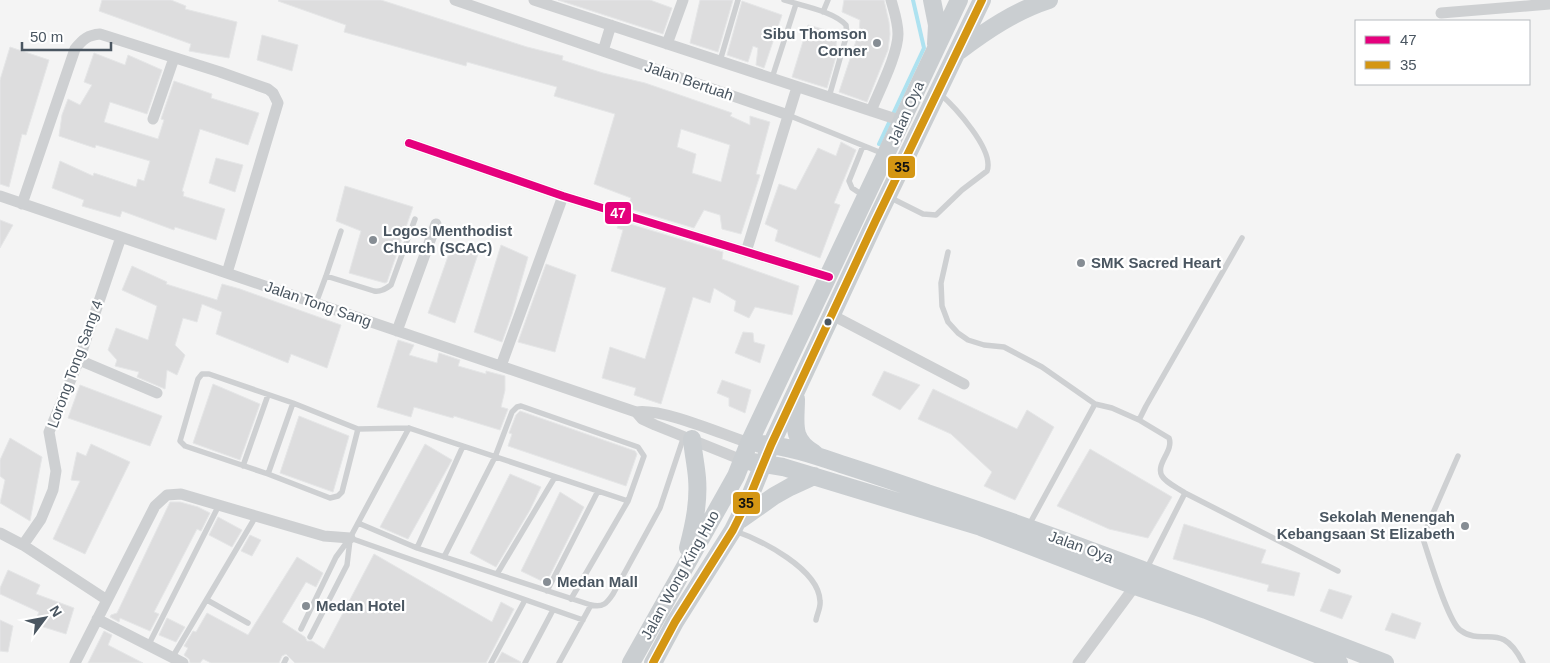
<svg xmlns="http://www.w3.org/2000/svg" width="1550" height="663" font-family="Arial,sans-serif">
	<rect width="100%" height="100%" fill="#f4f4f4"/>
	<g fill="none" stroke-linecap="round" stroke-linejoin="round">
		<path stroke="#aee2f0" stroke-width="4" d="M879,144L924,48L913,0"/>
	</g>
	<path fill="#ddddde" stroke="#e5e6e7" fill-rule="evenodd" d="M102,0H171L186,6L185,9L237,22L229,58L189,51L191,44L99,11Z
		M279,0H381L527,47L563,56L562,60L603,73L645,83L732,113L730,116L750,125V116L770,122L756,174L760,175L741,234L722,229L720,215L704,210L694,228L627,208L631,198L594,184L615,114L554,96L557,87L467,62L466,66L344,32L346,25L278,1ZM681,129L730,145L721,182L692,173L696,154L677,147Z
		M558,0H650L672,8L663,34Z
		M700,0H733L718,52L690,43Z
		M844,0H884L889,22L890,34L888,50L867,102L839,92L859,32L860,20L842,12Z
		M742,1L782,15L764,68L756,65L758,48L753,46L748,62L727,55Z
		M808,25L837,33L835,60L827,88L792,77Z
		M262,35L298,45L292,71L257,60Z
		M10,47L49,60L26,135L22,134L9,187L0,184V80Z
		M94,53L125,65L128,55L162,70L147,114L110,102L104,122L158,139L164,120L161,119L174,81L212,94L211,98L259,113L248,145L200,129L182,191L184,192L183,196L225,209L216,240L175,227L174,230L122,211L120,217L82,206L84,200L52,188L60,161L93,176L94,173L136,187L138,179L144,181L150,161L96,145L95,148L59,136L62,115L68,99L80,105L92,85L84,82Z
		M841,142L856,150L834,203L840,205L820,258L775,241L778,230L765,224L779,184L796,190L818,148L836,156Z
		M216,158L243,165L235,192L209,183Z
		M345,186L413,207L387,282L385,283L349,273L361,231L336,221Z
		M0,220L13,225L0,248Z
		M620,221L723,252L722,259L799,286L792,315L755,307L749,318L734,311L736,301L714,288L710,303L693,297L661,404L634,395L636,388L602,378L610,347L645,359L666,288L611,271L623,230L617,228Z
		M452,245L478,254L455,323L428,313Z
		M501,245L528,257L512,314L502,342L474,332Z
		M546,264L576,275L555,352L518,342Z
		M132,266L167,282L166,284L217,300L222,284L240,289L341,325L327,368L291,354L288,363L216,334L222,312L202,304L197,322L183,318L175,345L185,355L177,375L167,370L165,389L137,377L139,372L115,366L117,360L108,350L116,328L148,340L157,306L122,290Z
		M743,332L753,333L754,342L765,345L760,363L735,353Z
		M398,340L414,345L409,355L437,363L439,353L460,360L458,366L486,374V371L505,376V390L501,407L508,409L500,430L454,416L453,418L414,407L411,417L377,407Z
		M884,371L920,385L900,410L872,395Z
		M722,380L751,390L745,413L729,406V398L717,393Z
		M213,384L260,404L240,460L193,443Z
		M80,385L162,416L150,446L68,418Z
		M933,389L1017,429L1027,410L1054,427L1015,500L984,486L992,472L951,434L918,419Z
		M520,411L635,451L637,454L626,486L508,446L512,434L509,433L516,415Z
		M299,416L349,436L333,492L280,473Z
		M10,438L42,457L30,521L0,503L5,480L0,476V460Z
		M91,444L130,462L85,554L53,539L80,481L71,480L77,452L86,456Z
		M425,444L452,460L408,539L380,527Z
		M1090,449L1172,497L1148,538L1109,529L1057,506Z
		M510,474L541,487L530,510L496,567L470,553Z
		M560,492L584,507L546,583L521,571Z
		M170,502H180L198,507L210,513L201,531L197,529L154,612L159,614L150,631L120,618L119,622L110,617L111,615L117,613Z
		M218,517L242,530L232,547L209,535Z
		M1184,524L1266,550L1261,563L1300,573L1294,596L1267,591L1269,585L1173,559Z
		M250,535L261,540L252,556L241,551Z
		M374,554L492,622L501,602L514,609L486,663H295L286,654L282,656L279,663H211L203,659L200,663H190L189,659L184,655L188,648L184,646L193,631L196,632L207,613L248,635L297,557L323,573L316,587L306,582L282,622L305,637L307,641H312L324,649Z
		M8,570L40,585L36,594L74,608L66,634L34,624L39,612L0,594V588Z
		M1329,589L1352,596L1342,619L1320,611Z
		M1392,613L1421,623L1415,639L1385,630Z
		M167,618L185,627L176,642L159,635Z
		M0,620L13,626L8,652L0,651Z
		M104,631L112,635L108,645L143,663H88Z
		M502,652L521,662L520,663H496Z"/>
	<g fill="none" stroke-linecap="round" stroke-linejoin="round">
		<path stroke="#ced0d2" stroke-width="5.5" d="M784,0C802,6 833,11 846,25L847,34L829,97
			M823,12L828,0
			M720,61L738,0
			M772,78L796,4
			M788,115L884,154
			M863,146L849,181L852,188L864,196
			M889,197L923,214L936,215L962,190L987,171C995,150 954,106 939,93
			M948,252L941,283L942,306L948,322L958,333L968,340L984,345L1004,347L1042,367L1095,404L1112,408L1139,420L1146,406L1242,238
			M326,276L374,291C381,292 385,289 391,285L415,219
			M316,303L326,276L341,231
			M1139,420L1169,438C1174,451 1155,464 1162,476C1166,483 1178,488 1185,493L1338,571
			M358,429L342,492L338,496L330,498L268,474L185,446L180,441L198,379L202,374H209L293,403L358,429L409,428L628,501
			M1458,456L1423,536L1424,542C1430,560 1448,621 1460,630C1484,648 1501,619 1523,663
			M243,466L268,395
			M268,474L293,403
			M358,523L409,428
			M1029,525L1095,404
			M735,531C761,540 819,569 820,601C821,607 817,614 816,620
			M350,538L583,620
			M417,548L463,446
			M444,557L495,457L512,412L517,407L521,406L638,447L644,456L628,501L571,599
			M1147,568L1185,493
			M497,574L555,477
			M547,591L598,491
			M207,600L248,623
			M301,629L336,557L350,538L358,523L417,548L591,605C603,608 607,603 613,594L660,508L684,436
			M310,637L347,565L350,540
			M148,646L219,505
			M172,658L256,516
			M284,663L286,659
			M491,663L525,600
			M525,663L553,610
			M559,663L591,605"/>
		<path stroke="#ced0d2" stroke-width="11" d="M455,0L788,115
			M534,0L902,121
			M1441,13L1550,4
			M667,44L683,0
			M603,51L611,25
			M871,111C879,91 898,54 898,34C898,22 894,11 891,0
			M153,119L174,58
			M409,143L563,196L829,277
			M0,196L636,412C663,408 721,434 749,443
			M22,204L75,49C83,39 88,35 100,34L220,72L268,89L273,93L278,103L227,273
			M746,252L797,87
			M832,315L964,384
			M397,331L436,224
			M79,360L157,393
			M501,366L563,196
			M636,412L642,419L655,425L742,460
			M0,533L23,545L107,600
			M23,545L41,519L53,490L56,471L49,432L79,360L121,237
			M97,619L183,663
			M75,663L155,506L167,495L181,494L324,536L350,538
			M1078,663L1135,586"/>
		<path stroke="#caced1" stroke-width="18" d="M932,0L937,25L936,44
			M959,51C987,30 1015,11 1049,0
			M796,399C796,423 790,439 814,453
			M760,444C789,446 817,456 844,465C872,474 899,483 927,493C1082,544 1233,605 1385,663
			M752,462L783,467L981,527L1135,586L1206,610L1339,663
			M740,520L774,496L790,487L814,476
			M688,548C694,525 699,502 697,478C696,465 693,452 692,439
			M631,663L736,476L749,443L959,0
			M653,663L675,622L733,530L750,496L771,445L875,222L982,0"/>
		<defs>
			<path id="bus-1" d="M409,143L563,196L829,277"/>
			<path id="bus-2" d="M653,663L675,622L733,530L750,496L771,445L875,222L982,0"/>
		</defs>
		<use href="#bus-1" stroke="#fff" stroke-width="11"/>
		<use href="#bus-2" stroke="#fff" stroke-width="11"/>
		<use href="#bus-1" stroke="#e5007d" stroke-width="8"/>
		<use href="#bus-2" stroke="#d49613" stroke-width="8"/>
	</g>
	<g fill="#868d94" stroke="#fff" stroke-width="2">
		<circle cx="877" cy="43" r="5"/>
		<circle cx="373" cy="240" r="5"/>
		<circle cx="1081" cy="263" r="5"/>
		<circle cx="1465" cy="526" r="5"/>
		<circle cx="547" cy="582" r="5"/>
		<circle cx="306" cy="606" r="5"/>
	</g>
	<circle fill="#4a5661" stroke="#fff" stroke-width="2" cx="828" cy="322" r="4.5"/>
	<g text-anchor="middle" stroke-width="4.5" stroke-linejoin="round" paint-order="stroke">
		<g font-size="15" font-weight="bold" fill="#4a5661" stroke="#fff" text-anchor="start">
			<text x="867" y="39" text-anchor="end">Sibu Thomson<tspan x="867" dy="17">Corner</tspan></text>
			<text x="383" y="236">Logos Menthodist<tspan x="383" dy="17">Church (SCAC)</tspan></text>
			<text x="1091" y="268">SMK Sacred Heart</text>
			<text x="1455" y="522" text-anchor="end">Sekolah Menengah<tspan x="1455" dy="17">Kebangsaan St Elizabeth</tspan></text>
			<text x="557" y="587">Medan Mall</text>
			<text x="316" y="611">Medan Hotel</text>
		</g>
		<g font-size="15" fill="#4a5661" stroke="#fff">
			<text transform="translate(689 81) rotate(19)" y="5">Jalan Bertuah</text>
			<text transform="translate(906 113) rotate(-66)" y="5">Jalan Oya</text>
			<text transform="translate(318 304) rotate(19)" y="5">Jalan Tong Sang</text>
			<text transform="translate(75 364) rotate(-70)" y="5">Lorong Tong Sang 4</text>
			<text transform="translate(1081 547) rotate(20)" y="5">Jalan Oya</text>
			<text transform="translate(680 575) rotate(-61)" y="5">Jalan Wong King Huo</text>
		</g>
	</g>
	<g stroke="#fff" stroke-width="2">
		<rect x="887" y="155" width="29" height="24" rx="5" fill="#d49613"/>
		<rect x="604" y="201" width="28" height="24" rx="5" fill="#e5007d"/>
		<rect x="732" y="491" width="29" height="24" rx="5" fill="#d49613"/>
	</g>
	<g font-size="14" text-anchor="middle" font-weight="bold" fill="#fff">
		<text x="618" y="218">47</text>
	</g>
	<g font-size="14" text-anchor="middle" font-weight="bold" fill="#111">
		<text x="902" y="172">35</text>
		<text x="746" y="508">35</text>
	</g>
	<rect x="1355" y="20" width="175" height="65" fill="#ffffff" stroke="#b7bbc0"/>
	<rect x="1365" y="36" width="25" height="8" fill="#e5007d" stroke="#b7bbc0"/>
	<text x="1400" y="45" font-size="15" fill="#4a5661">47</text>
	<rect x="1365" y="61" width="25" height="8" fill="#d49613" stroke="#b7bbc0"/>
	<text x="1400" y="70" font-size="15" fill="#4a5661">35</text>
	<g transform="translate(45 618) rotate(58)" stroke="#ffffff" stroke-width="4" paint-order="stroke">
	<path d="M0-4L9 19L0 12L-9 19Z" fill="#4a5661"/>
	<text y="-8" font-size="14" font-weight="bold" text-anchor="middle" fill="#4a5661">N</text>
	</g>
	<path d="M22 42v8h89v-8" fill="none" stroke="#4a5661" stroke-width="2.5"/>
	<text x="30" y="42" font-size="15" fill="#4a5661" stroke="#ffffff" stroke-width="4" paint-order="stroke">50 m</text>
</svg>
